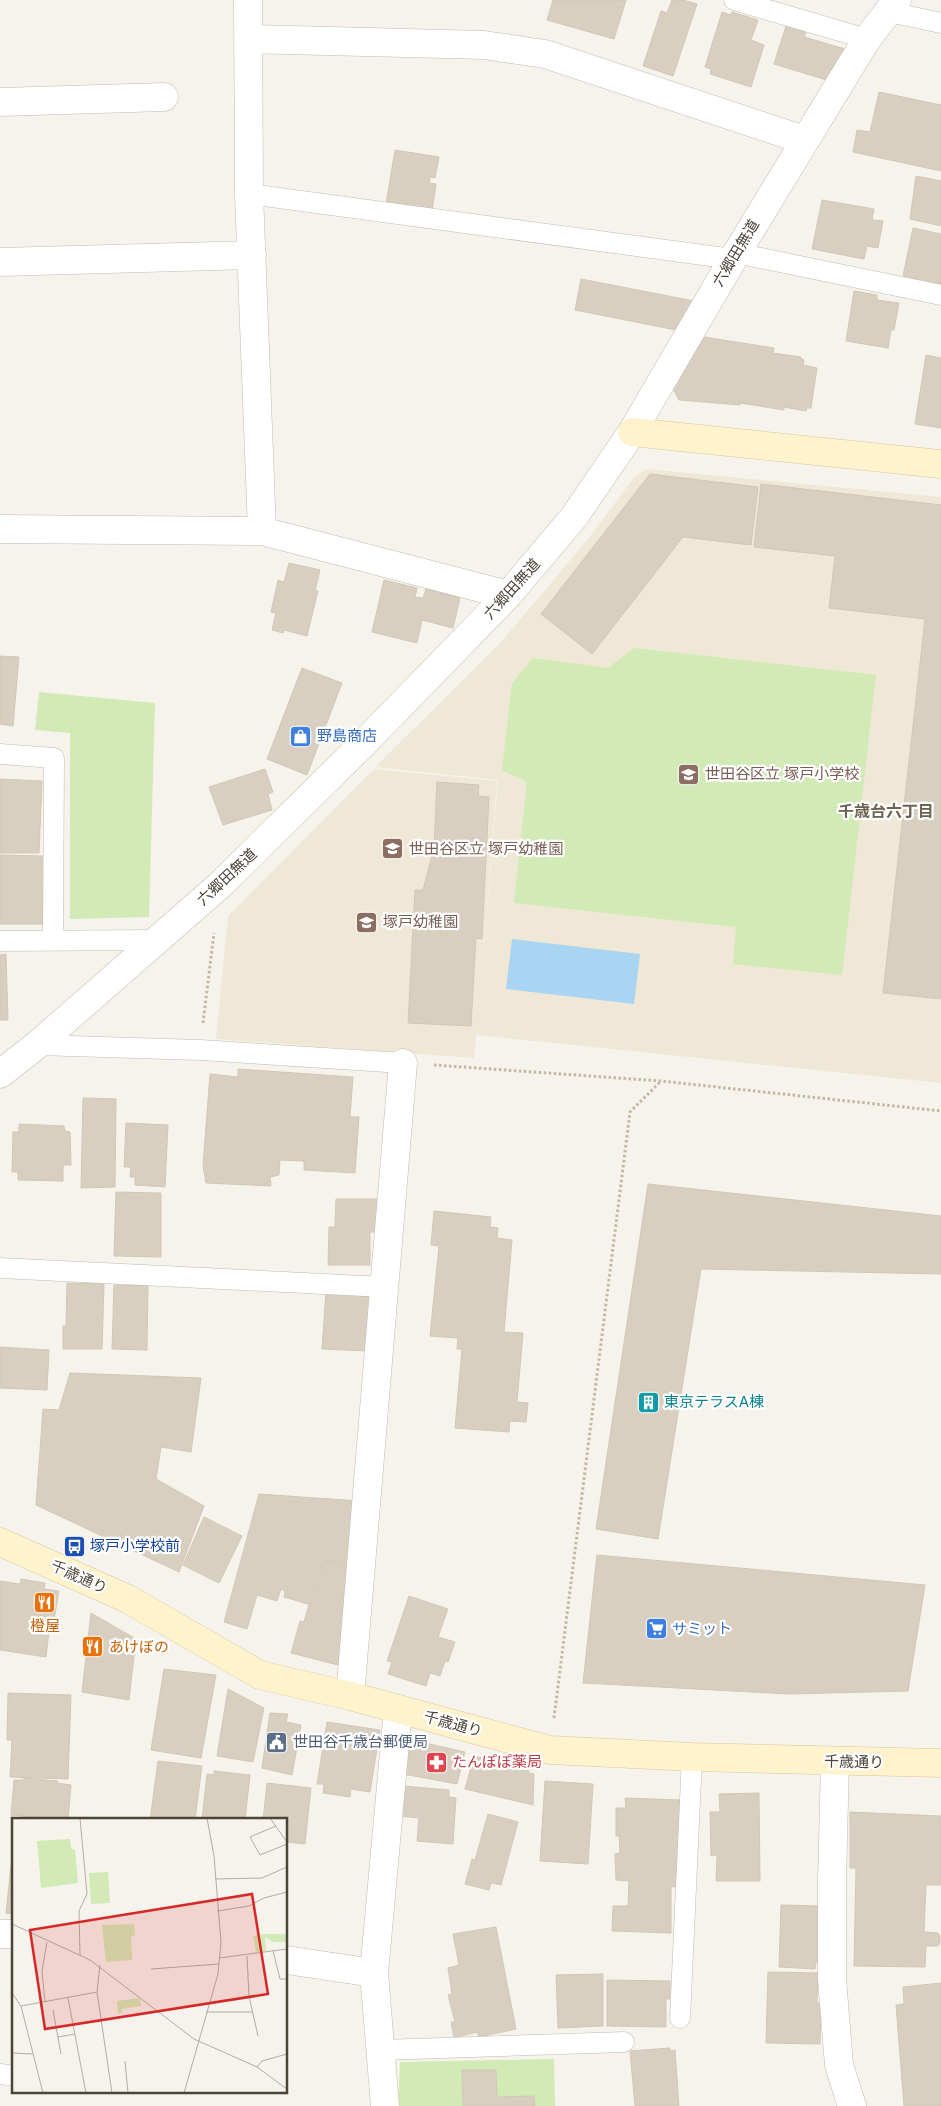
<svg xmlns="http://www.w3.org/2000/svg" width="941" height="2106" font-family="Inter,'Noto Sans JP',sans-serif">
	<rect width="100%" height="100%" fill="#f6f3ec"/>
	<path fill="#efe8d6" d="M647,469L941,497V1083L476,1035L474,1058L216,1039L228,916L374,769L497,781L481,987L498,780L375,767L501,642L588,539L635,476Z"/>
	<path fill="#d2eab5" d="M634,648L876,675L842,975L733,964L736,927L514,903L527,782L502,770L512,683L533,658L608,668Z
		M39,692L155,703L149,917L70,919V733L35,730Z
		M554,2059L555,2106H398L400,2062Z"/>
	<path fill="#a9d4f2" d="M512,939L640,954L634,1004L506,989Z"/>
	<path fill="#d8cfc1" stroke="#d3c7b4" d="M553,0H626L614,39L547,20Z
		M672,0H683L697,4L673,76L643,66L661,11L667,13Z
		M722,12L731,15L732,12L758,20L751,40L764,45L751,87L710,74L711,69L705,67Z
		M786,26L806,32L804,37L845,49L839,65L830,81L774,64Z
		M879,92L941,105V171L853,152L857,130L870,132Z
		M395,150L439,157L435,178L430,177L429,183L436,184L432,211L386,204Z
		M916,176L941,181V226L910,219Z
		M822,200L874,209L872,220L883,221L878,248L867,246L864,259L812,249Z
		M913,228L941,234V284L903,276Z
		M581,279L694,301L676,330L575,310Z
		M854,291L877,295V300L899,303L894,330H891L888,348L846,341Z
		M704,337L774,348L773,353L801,357V359L804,360L803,365L817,368L811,408H807L806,411L784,407V410L740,403V405L679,400L673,388Z
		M926,355L941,358V428L915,424Z
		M650,474L758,487L751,545L683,537L592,654L541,614Z
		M761,484L941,505V999L883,993L925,619L829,608L835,556L754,547Z
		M289,563L320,570L315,591H318L307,636L284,630L283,633L272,630L276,613L271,612L278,580L284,582Z
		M384,580L417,588L415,597L423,598L426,589L460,598L453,628L422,620L417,643L372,632Z
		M0,656L19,657L13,726L0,724Z
		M302,668L342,683L307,775L267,759Z
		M265,769L273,792L268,794L272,810L223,825L209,787Z
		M0,779L42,781L39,853H0Z
		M437,782L479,785L478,796L489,797L482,939L476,938L471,1026L408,1023L415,890H423L434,848Z
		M0,855L44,856V924H0Z
		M6,954L8,1020H0V955Z
		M238,1069L353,1077L350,1117H359L355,1173L304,1170V1161L280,1160L279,1175L270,1177L271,1186L206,1183L203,1166L210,1074L238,1077Z
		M83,1098L116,1099L115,1187L81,1188Z
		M126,1123L168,1125L165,1187L135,1185V1177H130L131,1167H124Z
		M19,1124L64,1126L65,1131L70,1132L71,1165H63V1181L18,1180V1172H12L13,1132H19Z
		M648,1184L941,1216V1274L701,1269L658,1539L596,1529Z
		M116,1192L161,1193V1257L114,1256Z
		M336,1199H378V1232H370V1265H328L329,1227H335Z
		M434,1211L491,1217L490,1227L498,1228L497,1238L512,1240L504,1332L523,1333L517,1402L528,1403L526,1422L510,1421L509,1432L455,1428L462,1349H457L458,1338L430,1336L439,1246L431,1245Z
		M67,1283L104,1284L102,1349H63V1326H66Z
		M114,1285L148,1286L147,1350L112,1349Z
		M326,1291L373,1293L369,1351L322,1349Z
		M0,1347L49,1350L47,1390L0,1388Z
		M70,1373L201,1378L191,1452L161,1447L156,1479L204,1506L179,1572L36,1505L43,1409L59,1410Z
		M259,1494L359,1501L354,1566L325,1560L311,1605L284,1597L285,1591L281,1589L277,1601L257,1595L247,1629L224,1622Z
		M204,1517L242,1536L219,1583L183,1565Z
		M597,1555L925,1585L908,1691L789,1694L583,1683Z
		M326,1561L351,1567L338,1665L291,1653L300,1621L304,1622L309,1605L312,1606Z
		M21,1579L45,1583L44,1589L59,1591L53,1626L42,1624V1629L49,1631L46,1657L0,1650V1581L20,1584Z
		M409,1596L448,1609L438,1637L455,1642L448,1662L445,1661L440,1676L430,1673L426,1686L388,1674L392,1662L387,1661Z
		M91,1613L136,1639L129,1700L82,1692Z
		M164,1669L216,1675L201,1758L151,1750Z
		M228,1689L264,1708L253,1762L217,1756Z
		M8,1693L71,1695L68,1779L10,1777L12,1740H7Z
		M270,1713L288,1714L286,1722L301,1725L292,1775L262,1768Z
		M327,1722L380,1730L370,1792L351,1789L350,1797L323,1793L324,1784H317Z
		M416,1741L465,1752L457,1784L403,1774L408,1749L415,1750Z
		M474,1756L529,1769L528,1773L534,1774L533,1805L465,1789Z
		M158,1761L202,1766L195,1820H150Z
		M214,1771L250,1775L245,1820H202L207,1774L214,1775Z
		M24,1778L58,1781L57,1783L71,1785L68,1820L11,1815L14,1780H24Z
		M545,1781L593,1784L588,1864L540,1861Z
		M267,1783L311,1788L305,1844L286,1842V1820H263Z
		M403,1786L449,1790V1797L456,1798L453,1844L417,1841L419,1818L400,1816Z
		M759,1793L760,1881H716L717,1855L711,1856L710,1812H720L719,1794Z
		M625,1798L680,1800L678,1886L671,1887V1933L612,1931L613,1906H628L629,1881L616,1880L615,1854L620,1853L619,1836H616V1808H626Z
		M850,1812L941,1816V1885H926L924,1932L938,1933L940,1936V1943L938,1946H926L925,1967L854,1966L856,1868H850Z
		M488,1814L518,1822L501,1885L491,1883L489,1890L465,1884L472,1859L475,1860Z
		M14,1838V1914L6,1913Z
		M781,1905L822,1906L819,1962H816L815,1969L779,1967Z
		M496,1927L516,2029L479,2037L477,2032L454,2038L451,2022H455L448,1995L452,1994L448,1968L459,1965L453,1934Z
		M768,1972L818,1973L817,2003L821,2004L820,2044L766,2043Z
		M603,1974V2026L558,2028L556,1975Z
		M607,1980L670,1981V1999H666V2027L607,2026Z
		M941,1983V2106H904L896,2005L904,2004L903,1987Z
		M670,2048V2051L675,2050L679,2106H635L630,2051Z
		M462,2070H496L497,2097L534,2096L535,2106H463Z"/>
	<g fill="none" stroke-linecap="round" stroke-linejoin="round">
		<defs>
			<path id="lane" d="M734,0L867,39
				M889,12L941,23
				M249,194L733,259
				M736,253L941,295
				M0,754L54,758L53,940
				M0,941L157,940
				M37,1045L200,1050L403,1063
				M0,1268L385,1287
				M680,2018L692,1757
				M382,2050L624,2042
				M0,2074L14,2076"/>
			<path id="street" d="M248,0L249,194L262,531L508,595
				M249,39L484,45L545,54L804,140
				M0,102L164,97
				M0,262L252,255
				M0,529L262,531
				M0,1074L37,1045L220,885L363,744L508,595L574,517L632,432L733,259L867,39L897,0
				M350,1696L403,1063
				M835,1762L832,1881V1979L839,2065L852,2106
				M0,1934H14
				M286,1960L374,1973
				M385,2106L374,1973L398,1709"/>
			<path id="secondary" d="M632,432L941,464
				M0,1542L128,1599L260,1675L350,1696L550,1750L692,1757L941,1763"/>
		</defs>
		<use href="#lane" stroke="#c2bbae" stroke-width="21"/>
		<use href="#street" stroke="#c2bbae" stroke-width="29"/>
		<use href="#secondary" stroke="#d6c79b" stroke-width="29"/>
		<path stroke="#c4b79f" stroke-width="3" stroke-dasharray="2.5 2.5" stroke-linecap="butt" d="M203,1023L214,933
			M434,1065L661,1081L941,1111
			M554,1718L630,1112L661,1081"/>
		<use href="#lane" stroke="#fff" stroke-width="20"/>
		<use href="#street" stroke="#fff" stroke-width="28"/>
		<use href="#secondary" stroke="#fff3cd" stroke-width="28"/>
	</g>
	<defs>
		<symbol id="shop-square" viewBox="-11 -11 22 22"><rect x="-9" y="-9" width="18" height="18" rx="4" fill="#3f7fe0" stroke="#fff"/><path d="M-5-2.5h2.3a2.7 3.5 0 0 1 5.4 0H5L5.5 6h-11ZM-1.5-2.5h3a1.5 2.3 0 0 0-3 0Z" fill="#fff"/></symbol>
		<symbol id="school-square" viewBox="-11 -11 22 22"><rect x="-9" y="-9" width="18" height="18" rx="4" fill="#8d6e63" stroke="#fff"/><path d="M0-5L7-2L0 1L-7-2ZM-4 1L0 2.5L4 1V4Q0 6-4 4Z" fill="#fff"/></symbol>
		<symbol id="building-square" viewBox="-11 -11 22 22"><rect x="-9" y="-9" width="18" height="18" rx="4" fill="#0f9aa8" stroke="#fff"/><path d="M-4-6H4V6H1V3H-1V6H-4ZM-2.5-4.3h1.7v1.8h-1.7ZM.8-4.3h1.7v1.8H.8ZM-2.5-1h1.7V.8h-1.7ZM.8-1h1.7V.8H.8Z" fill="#fff"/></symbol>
		<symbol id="bus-square" viewBox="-11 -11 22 22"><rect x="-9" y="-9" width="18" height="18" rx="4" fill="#1a4fb4" stroke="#fff"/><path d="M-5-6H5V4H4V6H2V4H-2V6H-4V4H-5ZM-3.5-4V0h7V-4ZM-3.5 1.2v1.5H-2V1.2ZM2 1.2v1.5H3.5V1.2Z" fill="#fff"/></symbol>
		<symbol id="restaurant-square" viewBox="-11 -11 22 22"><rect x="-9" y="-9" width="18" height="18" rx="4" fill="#e8710a" stroke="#fff"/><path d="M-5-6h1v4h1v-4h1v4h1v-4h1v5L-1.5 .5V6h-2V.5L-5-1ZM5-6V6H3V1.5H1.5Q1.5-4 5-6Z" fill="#fff"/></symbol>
		<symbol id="supermarket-square" viewBox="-11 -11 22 22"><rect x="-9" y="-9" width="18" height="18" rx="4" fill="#3f7fe0" stroke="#fff"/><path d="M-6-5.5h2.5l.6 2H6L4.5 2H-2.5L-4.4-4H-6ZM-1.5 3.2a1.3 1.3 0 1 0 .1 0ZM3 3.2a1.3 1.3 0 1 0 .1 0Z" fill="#fff"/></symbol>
		<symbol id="civic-square" viewBox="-11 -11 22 22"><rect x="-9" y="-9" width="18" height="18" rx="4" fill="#5c6f8a" stroke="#fff"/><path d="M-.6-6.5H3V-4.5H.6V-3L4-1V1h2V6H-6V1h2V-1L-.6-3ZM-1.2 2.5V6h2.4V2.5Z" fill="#fff"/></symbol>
		<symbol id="pharmacy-square" viewBox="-11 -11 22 22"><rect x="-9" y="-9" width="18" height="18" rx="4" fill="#e0444e" stroke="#fff"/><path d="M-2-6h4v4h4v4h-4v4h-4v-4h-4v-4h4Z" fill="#fff"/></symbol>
	</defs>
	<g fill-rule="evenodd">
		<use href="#shop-square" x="288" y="724" width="25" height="25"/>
		<use href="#school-square" x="676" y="762" width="25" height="25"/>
		<use href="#school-square" x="380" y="836" width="25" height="25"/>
		<use href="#school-square" x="354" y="910" width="25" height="25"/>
		<use href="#building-square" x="636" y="1390" width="25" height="25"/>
		<use href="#bus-square" x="62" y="1534" width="25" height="25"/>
		<use href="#restaurant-square" x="32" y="1590" width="25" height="25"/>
		<use href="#supermarket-square" x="644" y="1616" width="25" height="25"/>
		<use href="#restaurant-square" x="80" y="1634" width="25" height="25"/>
		<use href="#civic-square" x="264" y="1730" width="25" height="25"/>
		<use href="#pharmacy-square" x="424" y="1750" width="25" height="25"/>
	</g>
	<g text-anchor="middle" stroke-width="4.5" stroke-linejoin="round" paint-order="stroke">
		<g font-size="15" fill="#4b4439" stroke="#fff">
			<text transform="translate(736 253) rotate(-59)" y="5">六郷田無道</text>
			<text transform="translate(512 589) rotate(-48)" y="5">六郷田無道</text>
			<text transform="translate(227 877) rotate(-43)" y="5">六郷田無道</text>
			<text transform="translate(79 1577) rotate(24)" y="5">千歳通り</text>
			<text transform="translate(453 1724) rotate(15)" y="5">千歳通り</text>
			<text transform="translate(854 1762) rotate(1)" y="5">千歳通り</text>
		</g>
		<g font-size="15" fill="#366cbe" stroke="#fff" text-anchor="start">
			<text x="317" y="741">野島商店</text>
			<text x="672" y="1634">サミット</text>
		</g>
		<g font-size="15" fill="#785e54" stroke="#fff" text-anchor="start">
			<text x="705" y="779">世田谷区立 塚戸小学校</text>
			<text x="409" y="854">世田谷区立 塚戸幼稚園</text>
			<text x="383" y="927">塚戸幼稚園</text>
		</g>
		<g font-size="15" fill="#0d838f" stroke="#fff" text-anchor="start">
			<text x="664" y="1407">東京テラスA棟</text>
		</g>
		<g font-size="15" fill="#164399" stroke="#fff" text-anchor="start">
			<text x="90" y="1551">塚戸小学校前</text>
		</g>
		<g font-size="15" fill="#c56008" stroke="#fff">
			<text x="45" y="1631">橙屋</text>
			<text x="109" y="1652" text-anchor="start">あけぼの</text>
		</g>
		<g font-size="15" fill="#4e5e75" stroke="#fff" text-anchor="start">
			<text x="293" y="1747">世田谷千歳台郵便局</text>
		</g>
		<g font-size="15" fill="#be3a42" stroke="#fff" text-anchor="start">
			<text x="452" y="1767">たんぽぽ薬局</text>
		</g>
		<g font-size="16" font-weight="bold" fill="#6e6250" stroke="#fff">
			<text x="886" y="817">千歳台六丁目</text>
		</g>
	</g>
	<g transform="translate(12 1818)">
		<rect width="275" height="275" fill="#f6f3ec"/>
		<path d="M58,21L59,30L63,32L66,65L29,70L25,23ZM96,54L98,85L79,86L77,55ZM122,106L123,118H119L120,142L94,144L90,107ZM253,116H275V124H261L253,119L254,133L244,134L241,118ZM128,180L129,188L110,191V195H106L105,183Z" fill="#d2eab5"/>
		<path fill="none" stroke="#b2ada4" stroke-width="1" d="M68,0L75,76L67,93L68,137M258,0L275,24M264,8L238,19L248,37L275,26M203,61L250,60L275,49M205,93L237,88L252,80L275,74M0,106L78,142L182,221L245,249L275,271M261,133L268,161H275M235,138L237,178L246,218M207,140L275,131M139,151L207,146M85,174L100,275M0,175L9,188L31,275M56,180L74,275M33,184L30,153L35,124M9,188L85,174L88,147M41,192L49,236M194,194H240M46,219L63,216M0,235L21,236M113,243L116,275M245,249L250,243L275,236M172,275L206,156L209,124L202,38L195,0"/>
		<path fill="#d62828" fill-opacity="0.15" stroke="#d62828" stroke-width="2.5" d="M240,76L256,176L33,211L18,112Z"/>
		<rect width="275" height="275" fill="none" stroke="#4b4439" stroke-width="2.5"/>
	</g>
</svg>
